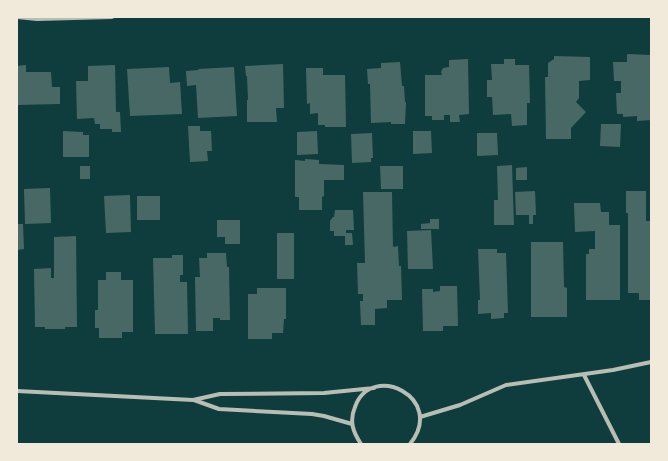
<svg xmlns="http://www.w3.org/2000/svg" width="668" height="461" font-family="'Alegreya Sans',sans-serif">
	<rect width="100%" height="100%" fill="#0f3d3e"/>
	<path fill="#486865" d="M627,54L651,55V120L637,121V116L623,117V114H617L616,93H621V81H614L613,62H627Z
		M554,56L590,57V80L579,81V98L576,102L586,112L571,128V139H546L545,77H548V63L554,59Z
		M468,59L469,114L459,115L460,122H450V115H444V120H432V116H425V75H442L441,72L443,68L449,67V60Z
		M504,59H515V65H529L530,103H527V125L512,126L511,114L493,115L492,97H487V80H492L491,64H504Z
		M400,62L402,86H404L405,102H406L405,124H391V122L371,123L370,84H368L367,69L381,68V63Z
		M283,64L284,108H276L277,122H247V100H248L247,76H246L245,66Z
		M26,65V72H51L52,87H60V104L17,105V66Z
		M115,65L116,112H120L121,132H112V129H100V124H95L94,118L77,119L76,81H88V66Z
		M169,67L170,83L180,82L182,114L130,116L127,69Z
		M234,67L237,116L198,118L196,85L187,86L186,71L199,70L198,69Z
		M306,68H323V75H345L346,127H325V125H318V113L310,114V103L307,104Z
		M601,124H621L620,147L600,146Z
		M188,126H200V131H211L212,151H207L208,161L190,162Z
		M63,131L83,132V135H89V157H63Z
		M317,131L318,154L297,155V132Z
		M413,131H431L432,153L413,154Z
		M372,133L373,158H371V162L352,163L351,134Z
		M477,133H497L498,155L477,156Z
		M305,159L319,160V164L344,165V180H324V196L322,197V210H299V197H295V160L305,161Z
		M512,165L514,225H494V200H498L497,166Z
		M80,166H90V179H80Z
		M380,166H403V189H381Z
		M527,167V180H516V168Z
		M50,188L51,223L25,224L24,189Z
		M535,191L536,215H533V224H529V215H516L515,192Z
		M626,191H646V221H651V300H639V293H628V213H626Z
		M363,192H392L393,247L398,246L399,266H401L402,300H387V308L375,309V325H361L360,301H363V294H358L357,263H365Z
		M130,195L131,232L106,233L104,196Z
		M137,196H160V220H137Z
		M574,203H600L601,212H609V225H620V300H586V254H589V249H595V231L575,232Z
		M335,210H353L354,230H346V233H352L353,245H345V236H334V231H330V221L333,217H334Z
		M430,219H439V229H421V224L430,223Z
		M217,220H240V244H225V237H217Z
		M17,224H23L24,249L17,250Z
		M431,230L433,269H408L407,231Z
		M277,233H294V279H277Z
		M76,236L77,327H65V329H45V327H35L34,269L51,268V278H54V237Z
		M531,242H563L564,287L567,288V317H531Z
		M478,249H497V253H506L508,313H504V318L491,319V313L478,314V300H480Z
		M207,253H226L227,267H229L230,320H220V318H213V331H196L195,277H200L199,258H207Z
		M172,255H183V275H180V282H187L188,334H155L153,258H172Z
		M106,272H121V280H133V332H122V338H99V328H95V310H98V280H106Z
		M440,286H457L458,326H443V331H423L422,289H433V292L440,291Z
		M257,288H286V319H284L283,333H272V339H248V294H257Z"/>
	<g fill="none" stroke-linecap="round" stroke-linejoin="round">
		<path stroke="#b8beb3" stroke-width="4" d="M17,17L37,19L112,17
			M584,375L619,444
			M17,391L193,400L220,394L324,393L374,388
			M194,400L219,409L312,414L324,416L352,424
			M420,417L460,405L506,385L613,370L651,362
			M361,444C353,432 349,421 355,407C371,361 447,398 410,444"/>
	</g>
	<rect width="668" height="461" fill="none" stroke="#f1e9da" stroke-width="36"/>
</svg>
